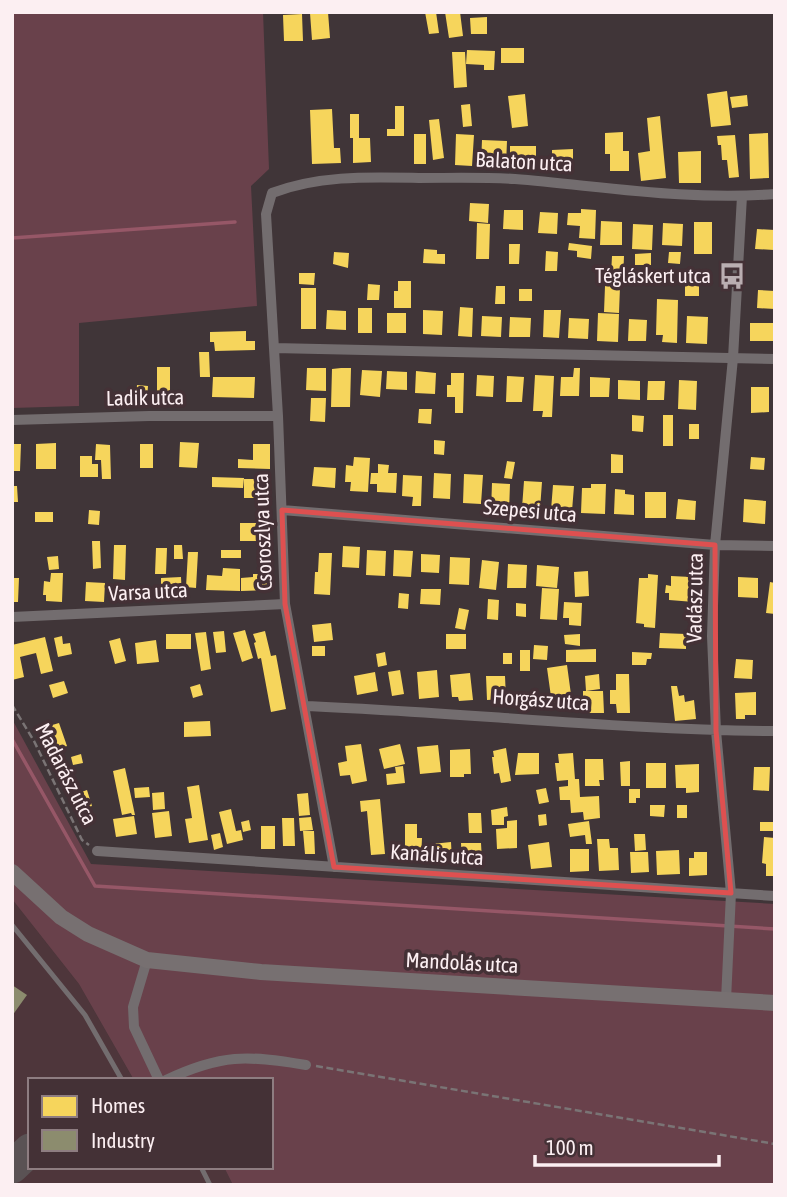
<svg xmlns="http://www.w3.org/2000/svg" width="787" height="1197" font-family="'Asap Condensed',sans-serif">
	<rect width="100%" height="100%" fill="#403538"/>
	<path fill="#4e363b" d="M12,899L79,984L134,1080H30V1167H224L233,1185H12Z"/>
	<path fill="#69414b" d="M12,12H263L269,169L251,186L257,306L79,323V406L12,408Z
		M12,719L91,864L775,904V1185H233L224,1167H271V1080H134L79,984L12,899Z"/>
	<path fill="#f6d55c" d="M328,12L330,38L312,40L310,13Z
		M425,12H436L439,33L429,34Z
		M445,12H460L463,36L449,38Z
		M302,14L303,41H284L283,15Z
		M487,17V34H471L470,18Z
		M501,48H524V63H501Z
		M467,50L495,51L494,70H484V65L466,64Z
		M452,52H465L467,87L454,88Z
		M727,91L731,125L711,127L707,94Z
		M525,94L528,126L512,128L508,96Z
		M747,95L748,106L732,108L730,97Z
		M470,104L472,126L463,127L461,105Z
		M395,106H404V136H387V129H395Z
		M332,109L334,148H340L341,163L312,164L310,110Z
		M350,114H359V138H370L371,162L353,163V138H350Z
		M660,116L666,178L641,181L638,153L650,151L647,118Z
		M439,119L444,158L433,160L429,120Z
		M623,132V151H629V171H610V154H605V133Z
		M768,133L769,178L750,179L749,134Z
		M414,134H426V164H414Z
		M456,134L474,135L472,166L455,165Z
		M735,135L739,177L729,178L727,160H722L721,145H718L717,136Z
		M482,140L507,141L506,165L481,164Z
		M510,146H536V165H510Z
		M573,149V168H552V150Z
		M701,151V183H679L678,152Z
		M470,203L489,204L488,223L469,221Z
		M581,209L596,210L595,239L579,238L580,226L567,225L568,213H581Z
		M504,210H523V230L503,229Z
		M540,212L558,213L557,234L538,233Z
		M601,221L622,222V245H600Z
		M694,222H712V254H694Z
		M477,223L490,224L489,259H476Z
		M663,223L683,224L682,246L662,245Z
		M633,224L653,225L652,250L632,249Z
		M757,229L775,230L774,250L755,249Z
		M569,243L592,246L591,259L577,257V251L568,250Z
		M509,244H520L519,264H509Z
		M424,249L437,250V254H445V264L423,263Z
		M546,251L558,252L557,271H545Z
		M334,252L349,253L348,268L333,264Z
		M669,252H681L680,264L668,263Z
		M651,253V265H635V254Z
		M612,256H624L623,281H617V275H611Z
		M299,273H315L314,285L299,284Z
		M398,281H411V308H394V291H398Z
		M368,284L380,285L379,300H367Z
		M685,285H699V296H685Z
		M496,286H505V304H495Z
		M605,286L620,287L619,313L604,312Z
		M301,288H316V329H301Z
		M519,289H532V301H519Z
		M758,290L775,291V309L757,308Z
		M657,299L678,300L677,343L662,342L663,335H656Z
		M460,307L473,308L472,337L458,336Z
		M358,308H372V333H358Z
		M327,310L346,311V330L326,329Z
		M423,310L443,311L442,335L423,334Z
		M544,310H561L559,338L543,337Z
		M387,313H406V333H387Z
		M598,313L619,314L618,342L597,341Z
		M482,316L502,317L501,337L481,336Z
		M687,316L708,317L707,344L686,343Z
		M510,317L531,318L530,337H509Z
		M569,318L589,319L588,339L568,338Z
		M629,319L647,320L646,341H628Z
		M750,323H775V341H750Z
		M246,331V341H255V350L215,351L214,342H210V332Z
		M199,352H209L210,377H200Z
		M157,367H170V403H157Z
		M307,368H326V391L306,390Z
		M341,368H351L350,407H331L332,369Z
		M574,368H580L579,396H560L561,377H573Z
		M362,370L382,371L380,397L360,395Z
		M387,371L407,372V390L386,389Z
		M416,371L436,373L435,394L415,393Z
		M451,373H464L463,413H455V397H447V385H451Z
		M477,375L494,376L493,397L476,396Z
		M535,375L554,376L552,417H542L543,411H533Z
		M507,376L524,377L522,402H506Z
		M213,377H255L254,398L212,397Z
		M590,377L610,378L609,397H590Z
		M618,380L640,381V400L618,399Z
		M679,380L697,381L696,410L678,409Z
		M648,381H665L664,400H647Z
		M137,385L148,386L147,399L136,398Z
		M751,387H769V412L751,413Z
		M311,398H326L325,422L310,421Z
		M419,409H432L431,424L418,423Z
		M632,415L644,416L643,432L632,431Z
		M663,415H673V446H663Z
		M689,424H699V439H689Z
		M434,440L445,441L444,455L434,454Z
		M180,442L199,443L197,468L179,467Z
		M56,443V469H36V444Z
		M12,444H21L20,471H12Z
		M96,444L110,445L111,479H102L101,460H95Z
		M140,444H153V468H140Z
		M253,444H270V469L238,468V459L253,460Z
		M611,454L623,455V473H611Z
		M80,456H92V464H98V477H80Z
		M354,457L370,458L368,492L350,491L351,482H345L346,465L353,466Z
		M751,457L765,458L764,470L750,469Z
		M507,461L515,462L512,479L504,478Z
		M378,464L389,465L388,473H397L396,493L377,492V484H370L371,473H378Z
		M314,467L336,468L335,488L312,486Z
		M434,473L451,474L450,499L433,498Z
		M464,474L483,475L481,504L463,503Z
		M403,475L422,476L421,506H412L413,497L402,496Z
		M212,477L244,478L243,488L212,487Z
		M244,479H269V498H244Z
		M524,481L542,482L540,509L522,508Z
		M492,483L510,484L509,512L491,511Z
		M591,484H606L605,514L581,513L582,488H591Z
		M553,485L574,486L572,511L551,510Z
		M12,486H17L18,502H12Z
		M615,489L625,490V494L634,495V515L614,514Z
		M645,492H666V518H645Z
		M678,499L696,501L695,520L676,519Z
		M744,499L766,501L765,524L743,522Z
		M89,510L100,511L99,525L88,524Z
		M35,512H53V522H35Z
		M240,523H267V541H240Z
		M92,541H100L101,568L93,569Z
		M114,545H126L125,580L113,579Z
		M174,545H182L183,559H174Z
		M343,546L360,547L359,568L342,567Z
		M156,548H167L166,574H155Z
		M221,550H241V558H221Z
		M367,550L386,551L385,576L366,575Z
		M394,550L413,551L411,577L393,576Z
		M188,552H198L196,588L186,587Z
		M319,553H332L330,595L314,594L315,572H318Z
		M421,554L440,555L439,573L421,572Z
		M58,556L59,569L49,570L47,557Z
		M450,557L470,558L469,585L449,584Z
		M482,560L499,562L496,590L479,588Z
		M508,564L527,565L526,588H507Z
		M537,565L559,567L557,588L536,586Z
		M223,568L240,569V591L206,590L207,575L222,576Z
		M588,571L589,596L575,597L574,572Z
		M51,573H63L62,602L46,601V595H43L44,581L50,582Z
		M253,574H268L269,590L241,591V578L253,577Z
		M648,574L658,575L655,628L644,627V624L636,623L639,578H648Z
		M671,576L691,577L690,591H694V602L669,600V593H665L666,585L671,586Z
		M181,577L182,598H161V578Z
		M738,577L758,578V598L738,597Z
		M12,578H19L18,602H12Z
		M86,582L105,583L104,602L85,601Z
		M770,582L775,583V614L766,613Z
		M542,588L559,589L557,620L540,619Z
		M421,589H441L440,605L420,604Z
		M399,593L409,594L408,609L398,608Z
		M488,599L499,600L498,620L487,619Z
		M564,602L582,603L581,626L569,625V618H563Z
		M516,603L526,604V617L516,616Z
		M459,608L469,610L465,630L455,628Z
		M331,623L333,640L314,642L312,625Z
		M245,630L253,658L242,662L233,633Z
		M224,631L226,652L216,653L213,632Z
		M265,631L271,656L276,655L286,709L271,712L261,658L258,659L254,643L256,642L253,634Z
		M206,632L211,669L201,671L195,633Z
		M660,633L686,634V649L659,648Z
		M166,634H191V649H166Z
		M446,634H466V649H446Z
		M580,634V646L565,644L564,635Z
		M62,636L63,644L70,643L72,654L58,657L54,638Z
		M45,637L53,671L41,674L36,653L20,657L24,677L12,680V645Z
		M120,638L126,661L115,664L109,641Z
		M156,640L159,662L137,664L135,643Z
		M534,645L548,646L547,660L533,659Z
		M312,646H325V656H312Z
		M596,649V662H566V650Z
		M520,650H530V671H520Z
		M385,652L387,665L378,667L376,654Z
		M632,652L652,653L651,659H647L646,665H632Z
		M503,653H512V664H503Z
		M736,659L753,660L752,679L734,678Z
		M567,665L572,702L552,704L547,668Z
		M400,670L404,694L392,696L388,672Z
		M437,670L439,697L419,699L417,672Z
		M375,672L378,691L357,695L354,676Z
		M470,673L473,700L459,701L458,697H452L450,675Z
		M599,674L600,689L586,691L585,676Z
		M616,674H629L630,713H617L616,704H610V690H616Z
		M486,676H505L506,699L487,700Z
		M64,681L68,693L53,698L49,685Z
		M200,684L203,695L193,698L190,687Z
		M671,686H677L679,696L684,695L685,702L694,700L696,719L675,721Z
		M583,691H603L604,713H583Z
		M756,692V715H745V719H736L735,693Z
		M210,721L211,736L184,737V722Z
		M59,723L67,746L50,752L42,728Z
		M361,744L367,781L352,784L350,775L340,776L338,763L347,761L345,746Z
		M400,744L405,764L384,769L379,749Z
		M438,745L441,772L420,774L417,747Z
		M506,748L511,781L501,783L499,773L494,774L492,757H494L493,751Z
		M470,749L471,774H464V777H450V750Z
		M518,753H539V774L515,775Z
		M573,753L575,779H579L580,797L599,796L600,818L584,820L583,812L571,813L570,800H560L559,787L568,786V780L557,781L555,763H559L558,754Z
		M81,754L83,763L73,765L71,757Z
		M585,759H603L604,780H599L600,786H585Z
		M630,761V786H621L620,762Z
		M646,763H666V788H646Z
		M699,764V792L686,793V788H676L675,765Z
		M403,766L405,783L387,785L386,774L396,773L395,767Z
		M754,767H770L769,791L753,790Z
		M125,768L135,815H132L131,813L122,815L113,771Z
		M199,785L208,840L189,843L185,819L192,818L187,787Z
		M149,787L150,797L135,798L134,788Z
		M546,788L549,802L539,804L536,790Z
		M629,789H640V798H636V803H629Z
		M87,790L92,806L81,809L76,794Z
		M164,792L165,809L153,810L152,793Z
		M308,793L310,815L299,816L297,794Z
		M380,799L385,854L371,855L367,811L361,812L360,801Z
		M650,805H665L664,817L650,816Z
		M677,805H687V818H677Z
		M507,807L508,816L504,817V825H492L491,810Z
		M231,809L236,831L241,830L243,840L227,844L219,812Z
		M169,811L172,836L155,838L152,813Z
		M468,813H481L482,833H469Z
		M546,814L547,825L539,826L538,815Z
		M134,816L137,834L116,837L113,819Z
		M311,817L313,830L300,831L299,818Z
		M282,818H294L295,846H283Z
		M249,820L251,830L243,832L241,822Z
		M517,820V848L497,849L496,829L507,828V821Z
		M589,821L592,844H586L585,835L570,837L568,824Z
		M760,822H775V831H760Z
		M405,824H417V838H422L421,859H405Z
		M261,826H275V849H261Z
		M303,831H314L315,854H305Z
		M220,833L223,847L214,850L211,835Z
		M634,834H645L646,850L635,851Z
		M764,837L775,838V876H766V864L762,863Z
		M597,839H609L610,848H618L619,870L599,871Z
		M451,842L452,861L433,862L432,844Z
		M549,842L552,867L531,869L528,845Z
		M461,843H481L482,861L462,862Z
		M570,849H589V871L570,872Z
		M679,850L680,874L657,875L656,851Z
		M630,852H648L649,872L631,873Z
		M694,852H707V875L689,876V858H694Z"/>
	<path fill="#8c8c6e" d="M12,985L27,995L12,1016Z"/>
	<g fill="none" stroke-linecap="round" stroke-linejoin="round">
		<path stroke="#965767" stroke-width="3.5" d="M12,238L235,222
			M12,739L95,886L775,929"/>
		<path stroke="#5a5254" stroke-width="33" d="M12,1167L30,1150"/>
		<path stroke="#7a7475" stroke-width="2.5" stroke-dasharray="7 3.5" stroke-linecap="butt" d="M12,705L34,741L82,840L89,845
			M316,1066L775,1144"/>
		<path stroke="#736d6f" stroke-width="5" d="M12,925L85,1015L122,1080
			M201,1167L210,1185"/>
		<path stroke="#736d6f" stroke-width="10" d="M274,348L775,359
			M12,420L149,416H278
			M282,510L715,545L775,546
			M12,617L285,604
			M304,706C461,712 618,730 775,731
			M97,851L775,896
			M334,867L285,604L278,416L266,214L272,193C319,175 369,177 419,178C451,178 483,177 515,179C601,186 688,201 775,194
			M147,960L133,1007L134,1027L159,1080
			M726,1000L731,893L716,731L712,636L715,545L733,358L742,196
			M166,1080C221,1054 247,1055 306,1065"/>
		<path stroke="#777071" stroke-width="16" d="M12,872L61,917L88,934L147,960L261,972L775,1003"/>
	</g>
	<path fill="none" stroke="#de5050" stroke-width="5" stroke-linejoin="round" d="M282,510L715,545L716,731L731,893L334,867L285,604Z"/>
	<defs>
		<symbol id="bus-bare" viewBox="-9 -9 18 18"><path d="M-5-6H5V4H4V6H2V4H-2V6H-4V4H-5ZM-3.5-4V0h7V-4ZM-3.5 1.2v1.5H-2V1.2ZM2 1.2v1.5H3.5V1.2Z" fill="#baaeb1" stroke="#443136" stroke-width="2.5" paint-order="stroke"/></symbol>
	</defs>
	<g fill-rule="evenodd">
		<use href="#bus-bare" x="713" y="257" width="38" height="38"/>
	</g>
	<g text-anchor="middle" stroke-width="7" stroke-linejoin="round" paint-order="stroke">
		<g font-size="21" fill="#fceff2" stroke="#443136">
			<text transform="translate(524 162) rotate(3)" y="7">Balaton utca</text>
			<text transform="translate(145 398) rotate(-1)" y="7">Ladik utca</text>
			<text transform="translate(530 511) rotate(5)" y="7">Szepesi utca</text>
			<text transform="translate(263 532) rotate(-92)" y="7">Csoroszlya utca</text>
			<text transform="translate(148 592) rotate(-3)" y="7">Varsa utca</text>
			<text transform="translate(695 598) rotate(-89)" y="7">Vadász utca</text>
			<text transform="translate(541 700) rotate(4)" y="7">Horgász utca</text>
			<text transform="translate(66 774) rotate(63)" y="7">Madarász utca</text>
			<text transform="translate(437 855) rotate(4)" y="7">Kanális utca</text>
			<text transform="translate(462 963) rotate(3)" y="7">Mandolás utca</text>
		</g>
		<g font-size="21" fill="#fceff2" stroke="#443136" text-anchor="end">
			<text x="711" y="283">Tégláskert utca</text>
		</g>
	</g>
	<rect width="787" height="1197" fill="none" stroke="#fceff2" stroke-width="28"/>
	<rect x="28" y="1078" width="245" height="91" fill="#443136" stroke="#8e7d81" stroke-width="2"/>
	<rect x="42" y="1096" width="35" height="21" fill="#f6d55c" stroke="#8e7d81" stroke-width="2"/>
	<text x="91" y="1113" font-size="21" fill="#fceff2">Homes</text>
	<rect x="42" y="1130" width="35" height="21" fill="#8c8c6e" stroke="#8e7d81" stroke-width="2"/>
	<text x="91" y="1148" font-size="21" fill="#fceff2">Industry</text>
	<path d="M535 1155v10h184v-10" fill="none" stroke="#fceff2" stroke-width="3.5"/>
	<text x="546" y="1155" font-size="21" fill="#fceff2" stroke="#443136" stroke-width="5" paint-order="stroke">100 m</text>
</svg>
